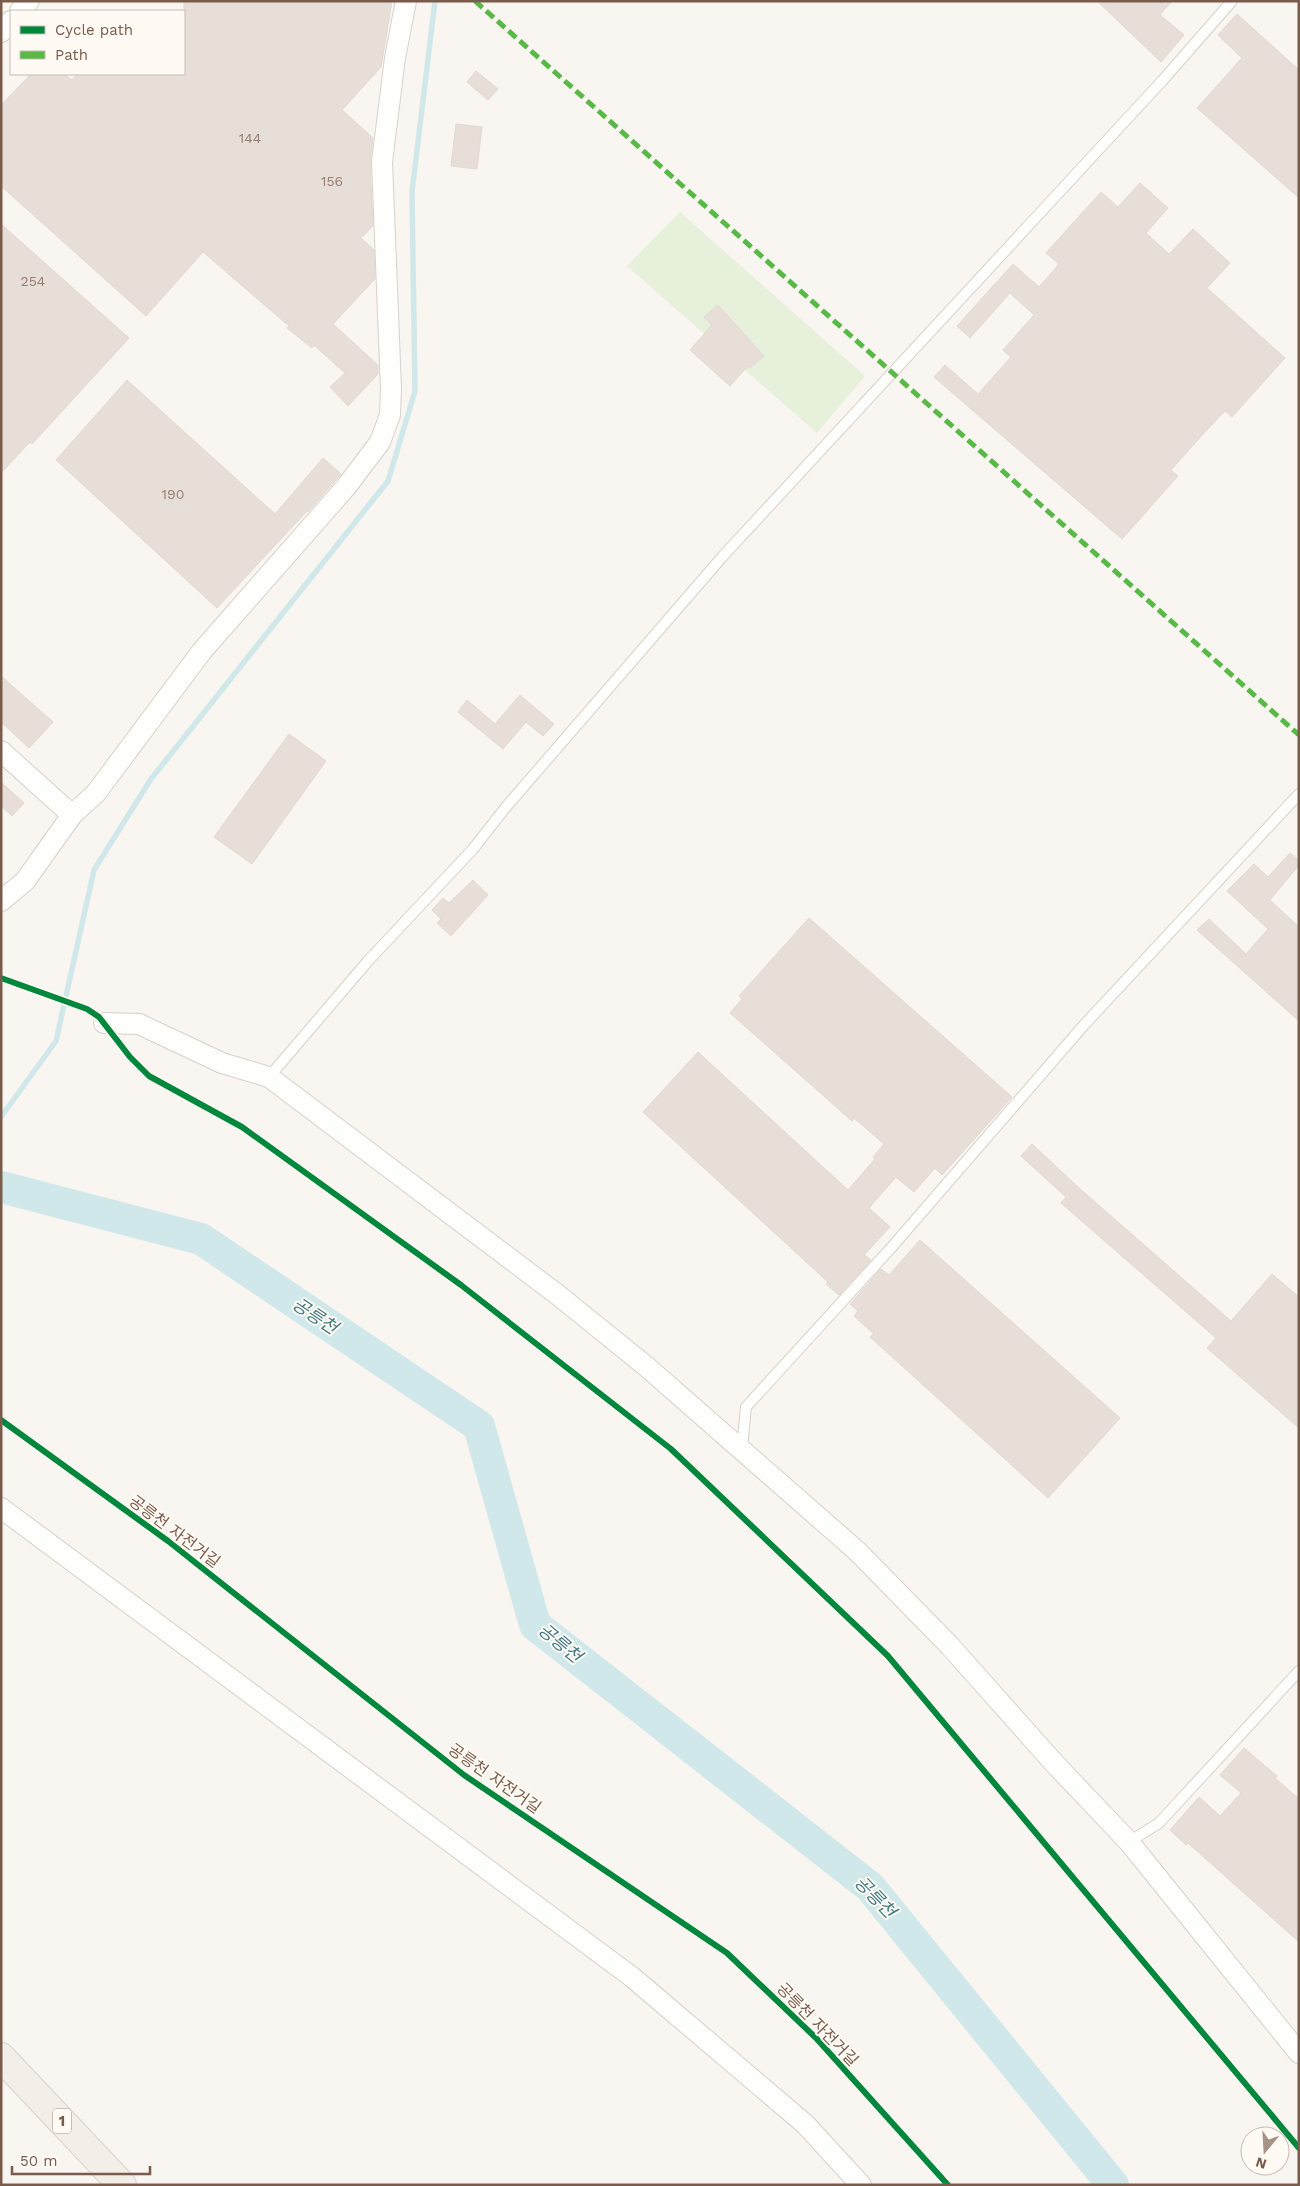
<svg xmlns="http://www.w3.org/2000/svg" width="1300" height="2186" font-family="'Work Sans','Noto Sans KR',sans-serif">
	<rect width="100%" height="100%" fill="#f9f5f0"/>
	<path fill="#e7f0db" d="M680,212L865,376L817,433L627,266Z"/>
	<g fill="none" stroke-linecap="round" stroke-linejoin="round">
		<path stroke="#d0e8ea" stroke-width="5.5" d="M1,1117L56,1041L94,870L151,779L388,481L415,391L412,192L435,1"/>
		<path stroke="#d0e8ea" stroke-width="32" d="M1,1187L201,1239L479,1426L535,1625L870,1887L1113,2185"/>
	</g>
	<path fill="#e6ded7" stroke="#e2d8d2" d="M184,1H392L381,67L342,110L373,138L370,162L373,226L361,238L374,250L375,279L333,324L378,365V374L348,406L330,387L345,373L314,345L312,348L287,328L289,326L203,252L146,316L1,186V105L31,74H64L72,80L77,74H184Z
		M1097,1H1172L1160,15L1184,35L1161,62Z
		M1237,14L1299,70V198L1197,108L1242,58L1218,35Z
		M476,71L498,89L488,100L467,82Z
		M456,124L482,127L477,169L451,166Z
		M1140,183L1168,208L1146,233L1169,254L1193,229L1230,263L1207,288L1285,358L1232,417L1225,411L1204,433L1171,470L1178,476L1122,539L934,377L945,365L978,394L1011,357L1003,350L1034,315L1010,293L970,338L957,326L1013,264L1039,287L1059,264L1046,253L1101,192L1118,207Z
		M1,224L129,338L32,444L30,442L1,473Z
		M718,305L764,356L750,368L748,366L730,386L690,350L712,325L704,317Z
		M127,380L275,514L323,458L341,474L308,512L307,511L217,608L56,460Z
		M1,676L53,722L29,748L1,722Z
		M520,695L554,724L543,736L526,722L503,749L458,712L467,700L495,724Z
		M289,734L326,761L252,864L214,837Z
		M1,782L24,803L12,816L1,806Z
		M1290,853L1299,861V865L1270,900L1299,927V1021L1197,930L1209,919L1246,954L1268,929L1227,891L1254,864L1268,877Z
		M473,880L488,895L451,936L437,923L441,919L432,910L443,898L449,903Z
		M809,918L1012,1097L942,1175L935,1168L914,1192L896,1177L869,1208L890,1227L864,1255L871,1260L839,1295L826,1284L828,1282L643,1112L698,1052L848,1190L875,1159L873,1157L884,1144L854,1118L852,1121L730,1013L742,999L739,996Z
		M1032,1144L1078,1187L1231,1321L1272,1274L1299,1297V1428L1207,1348L1216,1338L1061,1203L1066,1197L1021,1156Z
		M920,1240L1120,1418L1048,1498L870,1337L874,1334L854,1316L858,1311L850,1304L881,1269L889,1275Z
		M1244,1748L1277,1776L1275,1778L1299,1799V1942L1188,1843L1186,1845L1170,1830L1199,1797L1220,1816L1241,1793L1220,1775Z"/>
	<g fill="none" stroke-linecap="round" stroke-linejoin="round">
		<defs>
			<path id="service" d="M269,1077L368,961L473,849L506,807L723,556L1162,81L1232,1
				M742,1448L746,1407L891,1248L1084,1025L1299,794
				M1129,1842L1159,1823L1299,1671"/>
			<path id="minor" d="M20,11L29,1
				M1,32L11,21
				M1,751L72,815
				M1,901L25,881L72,815L96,793L202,651L346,487L380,442L390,415L391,389L382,162L395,58L406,1
				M104,1023L139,1024L222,1063L269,1077L558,1295L647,1367L857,1551L950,1646L1054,1763L1129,1842L1299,2053
				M1,1508L632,1977L805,2124L861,2185"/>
			<path id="primary" d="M1,2057L122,2185"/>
		</defs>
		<use href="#service" stroke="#d7d1cb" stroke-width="12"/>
		<use href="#minor" stroke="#d7d1cb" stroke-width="22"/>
		<use href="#primary" stroke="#dad1cc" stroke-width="30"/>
		<use href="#service" stroke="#fefefd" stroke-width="10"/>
		<use href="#minor" stroke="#fefefd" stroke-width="20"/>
		<use href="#primary" stroke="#f3eee8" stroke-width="28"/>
		<path stroke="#58b947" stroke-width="5" stroke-dasharray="10 5" stroke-linecap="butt" d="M475,1L1299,735"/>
		<defs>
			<path id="cycleway" d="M1,978L87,1009L99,1017L130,1057L149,1076L242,1127L461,1285L671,1449L888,1656L1299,2148
				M1,1420L168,1541L464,1775L727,1953L816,2038L948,2185"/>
		</defs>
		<use href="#cycleway" stroke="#fffaf3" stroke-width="9"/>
		<use href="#cycleway" stroke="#00873e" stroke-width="6"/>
	</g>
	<g text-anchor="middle" stroke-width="4" stroke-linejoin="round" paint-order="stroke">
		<g font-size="14" fill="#977e72">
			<text x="250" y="143">144</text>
			<text x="332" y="186">156</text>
			<text x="33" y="286">254</text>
			<text x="173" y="499">190</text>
		</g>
		<rect fill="#fffaf3" stroke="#a28b7f" stroke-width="1" x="53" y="2108.5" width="18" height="25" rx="4"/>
		<g font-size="15" font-weight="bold" fill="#7a5c4d">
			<text x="62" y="2126">1</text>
		</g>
		<g font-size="16" fill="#7a5c4d" stroke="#fffaf3">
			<text transform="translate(175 1531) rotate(37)" y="6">공릉천 자전거길</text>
			<text transform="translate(495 1778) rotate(35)" y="6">공릉천 자전거길</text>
			<text transform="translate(818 2024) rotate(46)" y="6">공릉천 자전거길</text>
		</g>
		<g font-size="18" font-style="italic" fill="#437c86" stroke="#fffaf3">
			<text transform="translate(315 1316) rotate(34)" y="6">공릉천</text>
			<text transform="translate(560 1643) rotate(40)" y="6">공릉천</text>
			<text transform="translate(875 1897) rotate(46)" y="6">공릉천</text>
		</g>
	</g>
	<rect width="1300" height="2186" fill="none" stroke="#7a5c4d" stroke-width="5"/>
	<rect x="10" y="10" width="175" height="65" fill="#fffaf3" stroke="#cabbb1"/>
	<rect x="20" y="26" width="25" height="8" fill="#00873e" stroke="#cabbb1"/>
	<text x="55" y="35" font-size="15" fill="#7a5c4d">Cycle path</text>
	<rect x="20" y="51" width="25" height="8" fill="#58b947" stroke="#cabbb1"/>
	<text x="55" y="60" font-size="15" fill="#7a5c4d">Path</text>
	<g transform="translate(1265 2151) rotate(198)"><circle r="24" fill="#fffaf3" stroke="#cabbb1"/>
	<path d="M0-4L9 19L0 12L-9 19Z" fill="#a69286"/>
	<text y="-8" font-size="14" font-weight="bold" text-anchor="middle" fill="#7a5c4d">N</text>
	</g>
	<path d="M12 2166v8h138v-8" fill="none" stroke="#7a5c4d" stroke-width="2.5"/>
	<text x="20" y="2166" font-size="15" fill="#7a5c4d" stroke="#fffaf3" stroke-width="4" paint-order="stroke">50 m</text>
</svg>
